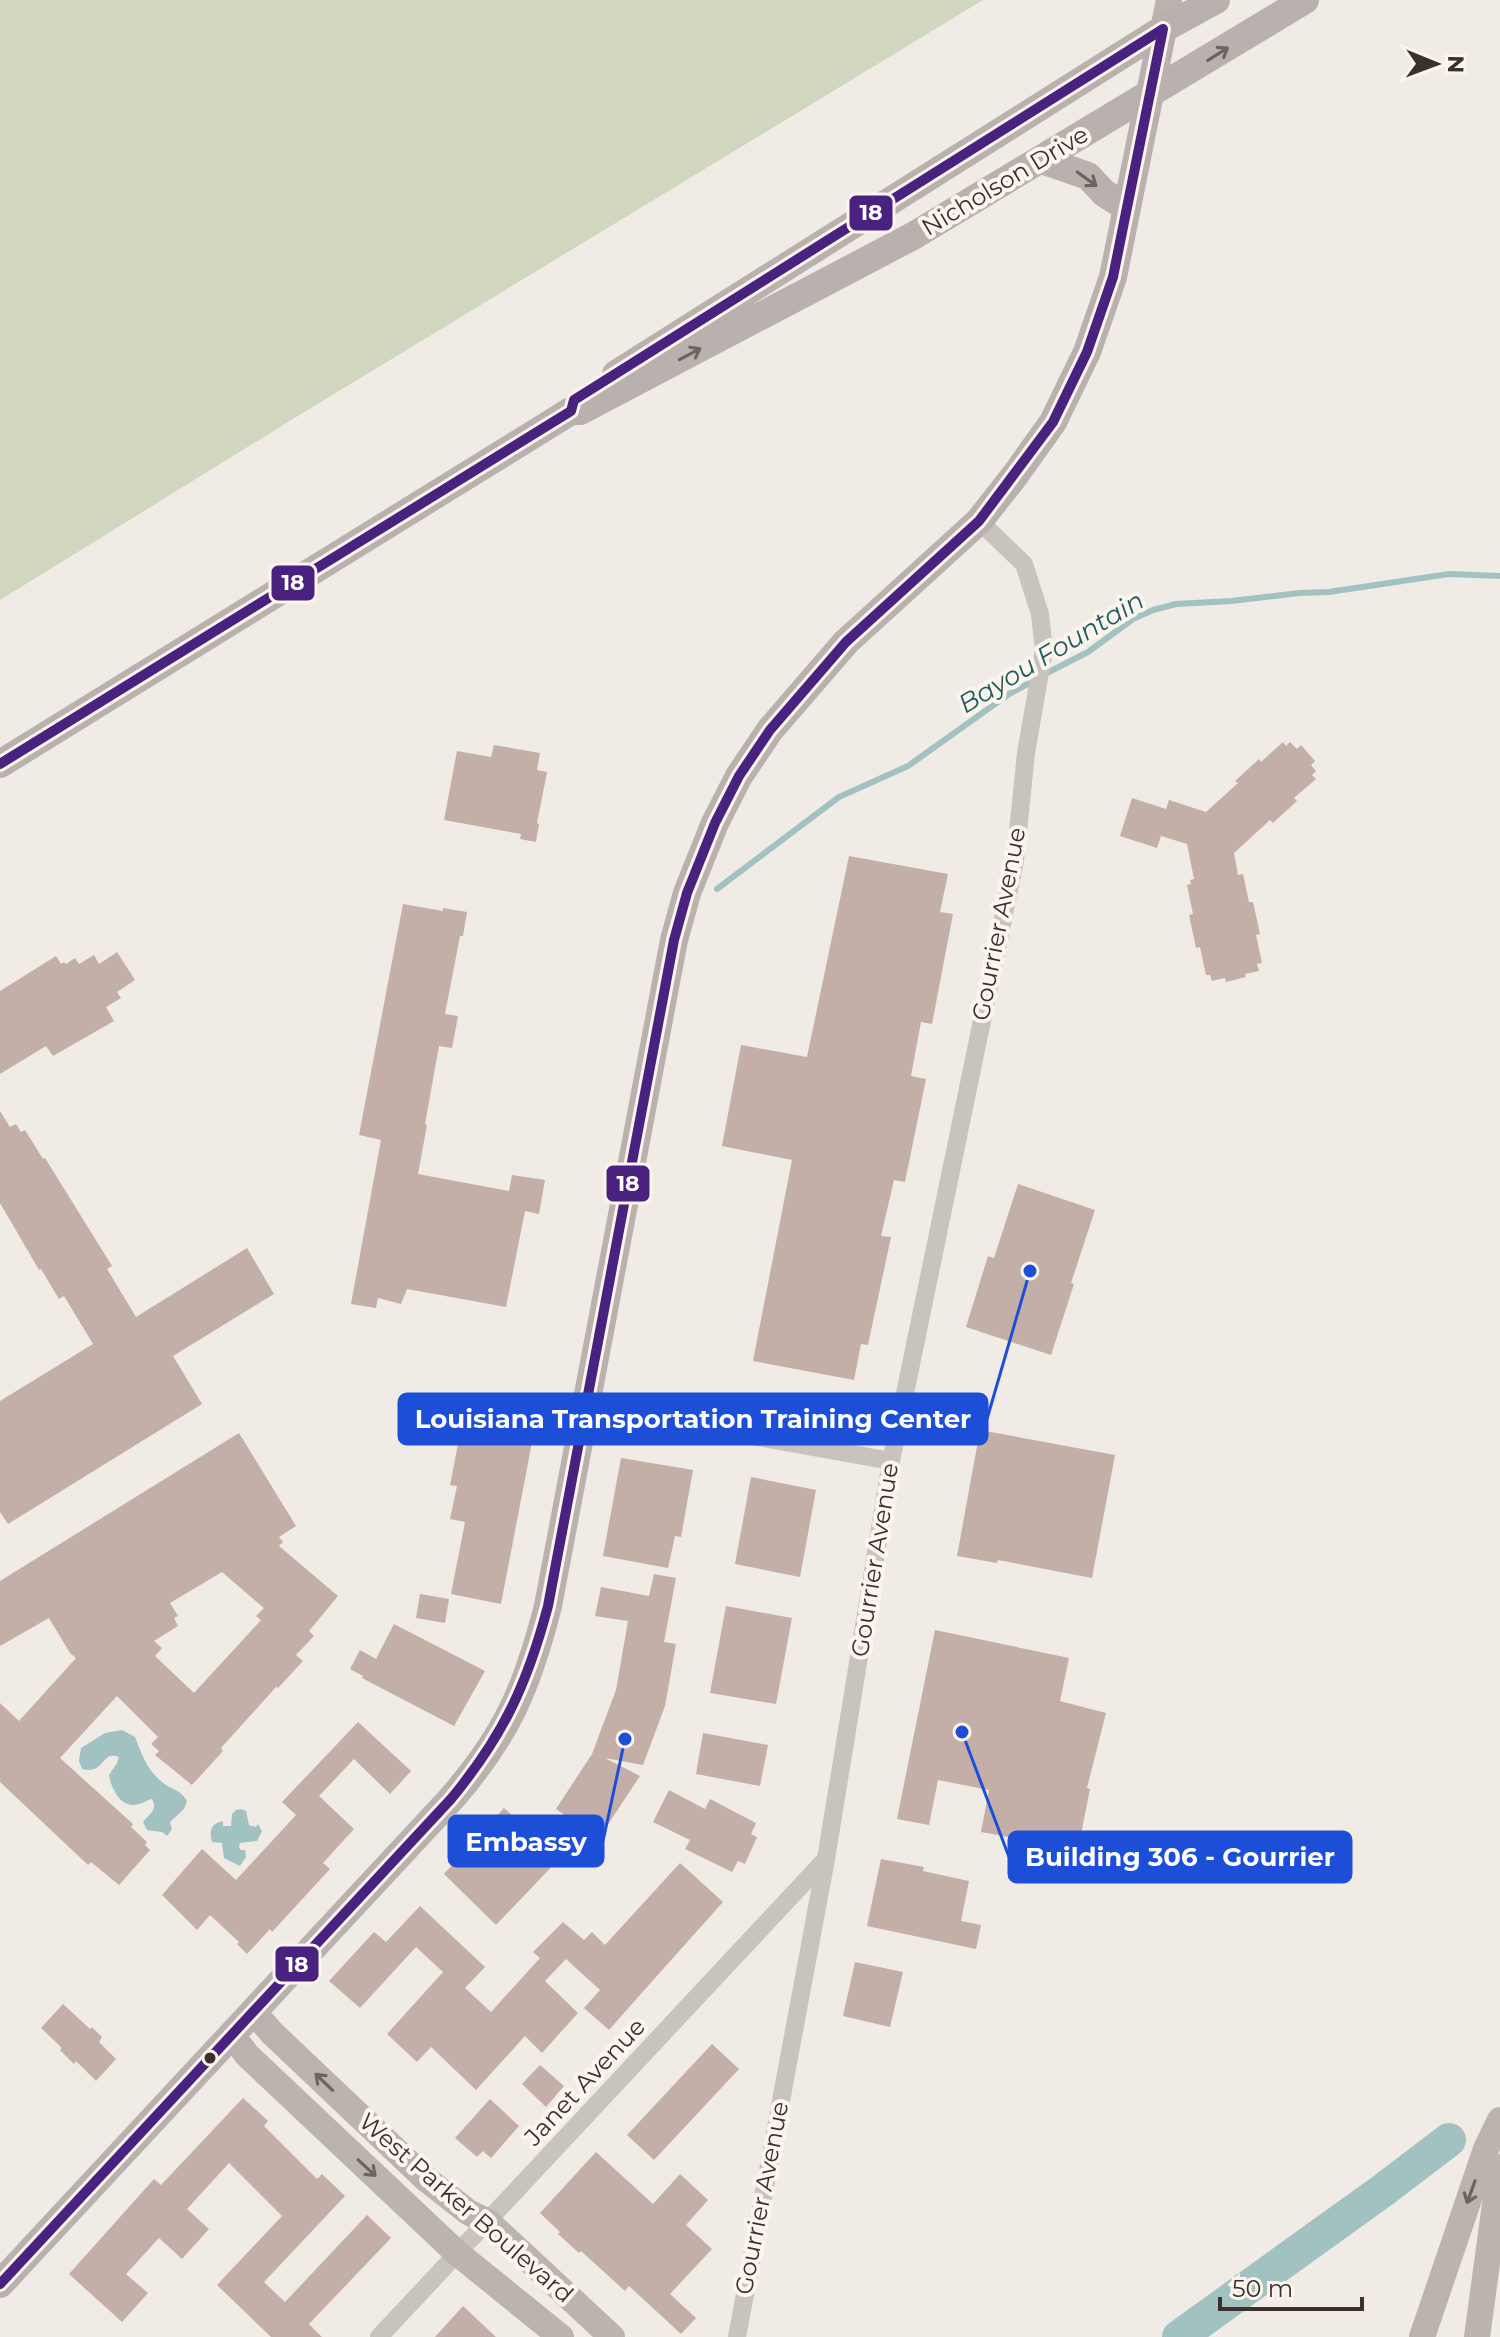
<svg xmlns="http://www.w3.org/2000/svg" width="1500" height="2337" font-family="Montserrat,sans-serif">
	<rect width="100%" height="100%" fill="#f0ebe5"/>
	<path fill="#d1d6bf" d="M0,0H983L301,414L0,600Z"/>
	<path fill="#a1c2c1" d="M122,1730L135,1737C142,1755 147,1770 162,1782C173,1791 179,1788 187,1801L184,1809L170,1822L172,1829L167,1836L162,1832L147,1830L143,1822C150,1813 158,1810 152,1799C147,1800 144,1803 139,1804C121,1810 111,1788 109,1775L117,1763L119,1757C101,1750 105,1775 82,1769L79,1761L81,1748L105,1733Z
		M241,1809L246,1811L249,1825L256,1827L258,1824L262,1831L257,1841L240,1843L239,1847L241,1850H245L246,1857L240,1866L224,1858L222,1843L212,1842C209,1831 211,1823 223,1821V1826H231L232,1814L236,1810Z"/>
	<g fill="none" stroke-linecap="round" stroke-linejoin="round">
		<path stroke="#a1c2c1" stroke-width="6" d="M1045,674L1088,652L1133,619L1153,610L1176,604L1231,601L1299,593L1329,592L1449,574L1500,576
			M717,889L839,797L908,766L1009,694L1035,680"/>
		<path stroke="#a1c2c1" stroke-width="34" d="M1179,2337L1382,2191L1449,2140"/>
	</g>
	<path fill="#c3afa7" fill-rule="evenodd" d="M1283,742L1286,746L1290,742L1297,749L1301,745L1315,761L1311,765L1316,771L1312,775L1316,779L1294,798L1297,801L1273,823L1270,820L1234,853L1238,875L1243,874L1249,902H1253L1260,934L1256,935L1262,963L1257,964L1259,971L1245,974L1246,977L1226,982L1225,978L1212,981L1210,975H1206L1200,947L1196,948L1189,915L1193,914L1187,885L1191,884L1190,880L1194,879L1187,844L1161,836L1157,848L1120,836L1132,798L1166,809L1169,800L1206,812L1238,783L1235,781L1259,759L1261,762Z
		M494,745L540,753L537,770L547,772L537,823L539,824L536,842L520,839L521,834L444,820L457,751L491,757Z
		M849,856L948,874L940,912L953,914L932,1024L921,1022L911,1076L926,1079L905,1182L894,1180L881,1236L891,1237L868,1345L861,1344L854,1380L753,1361L792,1160L722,1146L741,1045L807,1057Z
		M403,904L443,911V908L467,912L463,936H460L445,1014L458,1016L452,1048L439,1046L425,1124L427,1125L418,1174L509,1191L512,1175L545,1180L539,1214L525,1211L506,1307L407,1289L401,1304L378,1298L376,1308L351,1304L381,1140L359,1135Z
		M117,952L135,980L117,992L121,998L106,1007L114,1021L53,1056L46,1046L0,1074V991L56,956L61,964L64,962L66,964L75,958L79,964L94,955L99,964Z
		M0,1111L10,1127L16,1124L21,1132L25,1130L43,1159L45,1158L112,1266L107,1269L136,1317L247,1248L274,1294L173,1356L202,1404L8,1524L0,1512V1401L93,1344L64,1296L59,1299L41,1269L39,1270L0,1203Z
		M1018,1184L1095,1210L1071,1283L1074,1284L1051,1355L966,1327L988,1256L994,1258Z
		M463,1419L534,1432L501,1604L451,1594L465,1522L450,1519L457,1486L450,1485Z
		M980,1430L1115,1455L1092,1578L998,1560L997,1563L957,1556Z
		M239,1433L296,1526L279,1537L283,1542L279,1546L338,1596L309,1631L314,1636L296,1655L303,1661L278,1688L276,1687L221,1748L223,1751L192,1785L155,1755L159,1751L151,1744L158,1737L117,1696L60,1758L133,1824L131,1827L147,1842L145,1845L150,1850L119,1885L91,1862L88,1865L0,1782V1703L19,1721L76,1658L70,1653L49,1618L0,1646V1581ZM222,1572L264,1608L256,1616L261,1620L194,1693L155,1656L162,1648L154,1641L178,1626L174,1618L178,1616L170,1603Z
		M621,1458L693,1470L681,1537L675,1536L668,1568L603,1556Z
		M751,1477L816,1490L800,1577L735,1564Z
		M654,1574L676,1578L664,1642L676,1644L665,1706L643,1765L605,1758L640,1776L599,1838L556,1809L592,1754L616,1690L628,1621L595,1616L601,1587L649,1596Z
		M420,1594L449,1599L445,1623L416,1618Z
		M726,1606L792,1618L776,1704L710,1693Z
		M394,1624L485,1671L454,1726L362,1678L363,1676L350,1669L360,1650L376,1659Z
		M935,1630L1069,1658L1060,1701L1106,1713L1087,1788L1090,1789L1077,1854L1045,1847L1046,1844L981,1832L989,1790L938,1780L929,1825L897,1819Z
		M358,1722L411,1771L390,1794L354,1759L319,1796L354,1829L323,1863L330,1869L272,1932L270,1929L247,1954L237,1944L239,1942L210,1915L197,1930L162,1895L202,1849L236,1880L296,1815L282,1802Z
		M703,1733L768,1745L760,1786L696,1774Z
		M669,1790L705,1809L710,1799L756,1823L751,1834L757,1837L745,1864L738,1861L732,1872L685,1849L690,1840L653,1822Z
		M504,1808L560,1858L496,1925L444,1874Z
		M881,1859L924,1867L923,1871L969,1881L961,1921L981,1925L976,1949L867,1926Z
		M680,1863L723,1902L639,1996L609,2030L584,2008L600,1990L566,1959L545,1981L578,2013L542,2053L525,2036L476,2090L431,2047L417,2062L387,2034L443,1972L416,1947L360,2008L329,1981L374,1932L386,1942L420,1906L485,1967L465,1988L491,2012L540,1958L533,1952L563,1922L584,1940L592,1932L605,1945Z
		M855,1962L903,1972L890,2027L843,2016Z
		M63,2004L90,2029L92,2027L102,2037L99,2042L116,2059L96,2081L76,2061L74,2064L60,2050L62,2048L41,2028Z
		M712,2044L739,2069L654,2160L627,2135Z
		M540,2065L564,2086L546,2107L522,2084Z
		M243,2098L268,2121L264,2126L317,2179L322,2174L345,2196L264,2282L285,2302L367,2215L391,2238L309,2324L322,2337H271L217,2285L282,2216L229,2163L187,2209L209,2229L182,2259L159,2238L126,2274L148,2293L122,2322L69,2274L154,2179L161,2185Z
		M490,2099L519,2126L491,2158L483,2151L477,2157L455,2138Z
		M596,2152L653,2204L680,2174L708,2200L686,2225L712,2249L670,2294L696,2318L681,2334L629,2286L625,2291L581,2251L579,2253L558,2234L560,2232L540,2213Z
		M463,2306L496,2337H435Z"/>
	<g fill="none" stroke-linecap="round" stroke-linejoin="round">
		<path stroke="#c9c3be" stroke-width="18" d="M586,1406L891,1461
			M379,2337L826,1859
			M737,2337L826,1859L891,1461L1015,861L1026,753L1044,650L1040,614L1024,564L979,521"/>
		<path stroke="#bab3ae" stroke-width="26" d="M1163,29L1169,0
			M253,2011L272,2033L426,2179L468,2212L488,2222L612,2337
			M232,2035L247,2055L457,2253L561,2337
			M1422,2337L1486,2149L1500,2120
			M1477,2337L1500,2167"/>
		<path stroke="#b8b1ad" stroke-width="28" d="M1042,160L1088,176L1104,193L1127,208
			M616,374L1163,29L1216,0
			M0,764L571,411H580L913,236L1305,0
			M0,2284L451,1799C507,1735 527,1688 548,1606L674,940L687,893L715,823L739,776L770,730L846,642L979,521L1016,474L1053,422L1087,352L1113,277L1163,29"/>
		<defs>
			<path id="bus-1" d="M0,764L571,411L574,400L1163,29
				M0,2284L451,1799C503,1736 527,1685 548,1606L674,940L687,893L715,823L739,776L770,730L846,642L979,521L1053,422L1087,352L1113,277L1163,29"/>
		</defs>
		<use href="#bus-1" stroke="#fbf5ee" stroke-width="16"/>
		<use href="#bus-1" stroke="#49217f" stroke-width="10"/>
	</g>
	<defs><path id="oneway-shaft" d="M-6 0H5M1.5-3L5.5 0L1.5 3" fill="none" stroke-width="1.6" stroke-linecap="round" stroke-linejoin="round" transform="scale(2)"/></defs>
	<g stroke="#6d645f">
		<use href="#oneway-shaft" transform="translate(1218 54) rotate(-32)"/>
		<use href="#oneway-shaft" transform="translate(1087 179) rotate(36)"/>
		<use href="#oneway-shaft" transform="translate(690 354) rotate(-28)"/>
	</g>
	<g stroke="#6e645f">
		<use href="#oneway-shaft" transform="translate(324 2082) rotate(-136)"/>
		<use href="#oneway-shaft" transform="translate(367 2168) rotate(43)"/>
		<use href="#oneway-shaft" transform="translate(1471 2192) rotate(110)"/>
	</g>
	<circle fill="#3b302b" stroke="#fbf5ee" stroke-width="3" cx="210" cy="2058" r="7"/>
	<g text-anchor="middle" stroke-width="8" stroke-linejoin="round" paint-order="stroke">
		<g font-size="24" fill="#3b302b" stroke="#fbf5ee">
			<text transform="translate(1005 181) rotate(-31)" y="8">Nicholson Drive</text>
			<text transform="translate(999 924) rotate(-79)" y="8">Gourrier Avenue</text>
			<text transform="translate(875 1560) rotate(-81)" y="8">Gourrier Avenue</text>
			<text transform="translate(585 2082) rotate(-47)" y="8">Janet Avenue</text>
			<text transform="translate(762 2198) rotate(-79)" y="8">Gourrier Avenue</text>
			<text transform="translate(466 2208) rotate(41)" y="8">West Parker Boulevard</text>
		</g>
		<g font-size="26" font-style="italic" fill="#1f5a5e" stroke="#fbf5ee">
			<text transform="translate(1051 652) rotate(-31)" y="9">Bayou Fountain</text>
		</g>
	</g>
	<path fill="none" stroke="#1d4ed8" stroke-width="3" d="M1030 1271L987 1419M625 1739L603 1841M962 1732L1009 1857"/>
	<g fill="#1d4ed8" stroke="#fbf5ee" stroke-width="3">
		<circle cx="1030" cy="1271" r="8"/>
		<circle cx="625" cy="1739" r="8"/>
		<circle cx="962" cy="1732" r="8"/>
	</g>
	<g fill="#1d4ed8" stroke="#1d4ed8" stroke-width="3">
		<rect x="399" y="1394" width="588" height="50" rx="8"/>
		<rect x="449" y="1816" width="154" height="50" rx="8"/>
		<rect x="1009" y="1832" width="342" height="50" rx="8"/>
	</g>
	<g font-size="26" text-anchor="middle" font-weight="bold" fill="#fff">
		<text x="693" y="1428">Louisiana Transportation Training Center</text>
		<text x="526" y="1851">Embassy</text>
		<text x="1180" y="1866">Building 306 - Gourrier</text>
	</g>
	<g stroke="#fbf5ee" stroke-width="3">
		<rect x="848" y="194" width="46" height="38" rx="8" fill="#49217f"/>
		<rect x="270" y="564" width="46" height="38" rx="8" fill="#49217f"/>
		<rect x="605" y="1164" width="46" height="39" rx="8" fill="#49217f"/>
		<rect x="274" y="1945" width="46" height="38" rx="8" fill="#49217f"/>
	</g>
	<g font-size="22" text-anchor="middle" font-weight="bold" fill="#fff">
		<text x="871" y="220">18</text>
		<text x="293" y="590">18</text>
		<text x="628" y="1191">18</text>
		<text x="297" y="1972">18</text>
	</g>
	<g transform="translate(1436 64) rotate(91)" stroke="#fbf5ee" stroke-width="6" paint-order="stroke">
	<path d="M0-6L14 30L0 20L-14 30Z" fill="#3b302b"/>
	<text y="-12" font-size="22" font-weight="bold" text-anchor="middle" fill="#3b302b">N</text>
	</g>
	<path d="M1220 2297v12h142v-12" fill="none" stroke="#3b302b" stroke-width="4"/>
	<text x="1232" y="2297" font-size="24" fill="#3b302b" stroke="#fbf5ee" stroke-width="6" paint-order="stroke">50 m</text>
</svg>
